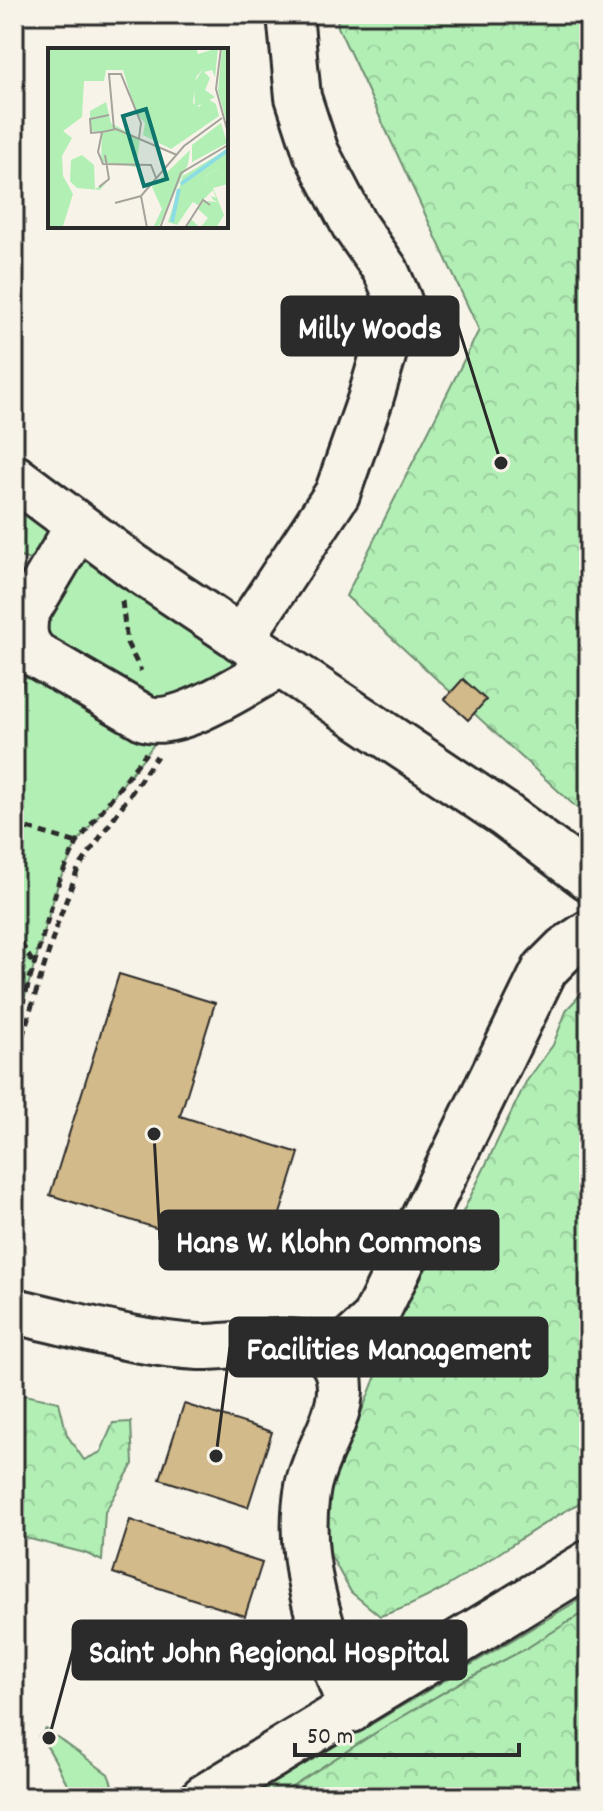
<svg xmlns="http://www.w3.org/2000/svg" width="603" height="1811" font-family="Dekko,sans-serif">
	<defs>
		<pattern id="forest-crowns" width="20" height="18" patternUnits="userSpaceOnUse" patternTransform="scale(2)"><rect width="20" height="18" fill="#b2efb5"/><path d="M2 6a3 3 0 1 1 6 0M12 15a3 3 0 1 1 6 0" fill="none" stroke="#99cd9c"/></pattern>
	</defs>
	<rect width="100%" height="100%" fill="#f7f3e8"/>
	<filter id="ink" filterUnits="userSpaceOnUse"><feTurbulence type="fractalNoise" baseFrequency=".0125" numOctaves="2"/><feDisplacementMap in="SourceGraphic" scale="16" xChannelSelector="R" yChannelSelector="G"/><feConvolveMatrix kernelMatrix="1 2 1 2 8 2 1 2 1" color-interpolation-filters="sRGB"/></filter>
	<g filter="url(#ink)">
		<path fill="#b2efb5" stroke="#6e8d70" stroke-width="2" d="M14,477L78,526L52,567L14,555Z
			M83,554L240,664L160,707L48,651L38,626Z
			M29,665L158,739L77,843L59,881L14,1033V687L21,689Z
			M589,1594V1609L524,1650L463,1681L380,1730L275,1797H250Z
			M46,1729L108,1774L117,1797H76C59,1776 59,1759 39,1736Z"/>
		<path fill="url(#forest-crowns)" stroke="#6e8d70" stroke-width="2" d="M337,14H589V819L346,596L479,330L338,27Z
			M589,991V1498C520,1532 451,1596 380,1616L351,1592L326,1547L325,1505L407,1297L458,1222L526,1082L553,1045L567,1009L583,992Z
			M14,1393L59,1402L67,1435L84,1460L101,1452L113,1423L131,1422L133,1464L105,1512L102,1561L85,1553L14,1535Z
			M589,1609V1797H275L380,1730L463,1681L524,1650Z"/>
		<path fill="#d3ba8a" stroke="#2b2b2b" stroke-width="2" d="M463,679L486,700L468,720L445,699Z
			M119,974L215,1003L180,1116L299,1153L265,1262L50,1195Z
			M184,1404L272,1432L248,1507L160,1479Z
			M130,1520L262,1563L245,1616L113,1573Z"/>
		<g fill="none" stroke-linecap="round" stroke-linejoin="round">
			<defs>
				<path id="minor" d="M14,477L133,566L505,815L589,878
					M78,526L26,614C23,632 24,644 38,656L145,718C178,730 248,682 279,665
					M241,639L337,494L370,400L399,301L386,271L354,225L316,152L298,97L290,14
					M14,1311C74,1324 137,1344 199,1347C227,1348 291,1336 313,1346C332,1354 340,1369 340,1389C340,1421 314,1455 308,1487C294,1564 325,1638 351,1710
					M331,1359L373,1321L545,969L565,949L589,933
					M204,1797L589,1563"/>
			</defs>
			<use href="#minor" stroke="#2b2b2b" stroke-width="50"/>
			<path stroke="#2b2b2b" stroke-width="5" stroke-dasharray="8 6" stroke-linecap="butt" d="M122,601L127,643L141,671
				M14,824L77,843
				M14,931L34,965
				M14,971L31,977
				M14,1033L59,881L77,843L146,753
				M14,1063L58,922L78,869L157,756"/>
			<use href="#minor" stroke="#f7f3e8" stroke-width="44"/>
		</g>
	</g>
	<g transform="translate(48 48)">
		<rect width="180" height="180" fill="#f7f3e8"/>
		<path d="M170,0L167,29L164,22L156,24L162,30L157,42L167,49L147,59L146,35L155,21L147,7ZM58,54L63,75L92,91L88,119L53,114L54,84L42,83V63ZM34,107L46,117L47,141L59,134L52,142L29,140L22,133L23,112ZM171,121L180,131V136L165,140L176,167L171,175L168,180H139L143,171L152,180L160,170L150,161L156,153L170,154L165,152L163,148L168,150L165,142L150,157L143,153L159,133L157,128Z" fill="#b2efb5"/>
		<path d="M0,0H148L155,21L148,29L145,55L151,59L158,50L168,56L171,68L123,101L95,87L97,75L88,65L75,22H58L56,33H36L34,69L15,83L24,90L14,108L15,128L25,146L15,178L0,180ZM173,75L179,95L144,114V97ZM180,101V131L171,121L157,128L159,133L129,177L120,174L135,128ZM142,102L140,116L110,180H105L114,161L104,139Z" fill="#b2efb5"/>
		<path d="M174,0H180V80L170,43Z" fill="#b2efb5"/>
		<path fill="none" stroke="#8bdde3" stroke-width="4" d="M133,136L180,102M124,174L131,141"/>
		<path fill="none" stroke="#a5a39c" stroke-width="2" d="M173,0L168,41L180,85M66,81L61,26H73L93,75L91,90M54,84L43,85L42,71L61,67M108,130L103,117L55,116L50,104L54,84L68,81L129,107M51,139L61,131L57,107L59,118M93,148L99,180M67,155L93,148L136,98L174,70M112,180L133,125L180,97M137,180L155,152L162,157"/>
		<path fill="#0f766e" fill-opacity="0.15" stroke="#0f766e" stroke-width="4" d="M98,61L119,131L96,138L75,68Z"/>
		<rect width="180" height="180" fill="none" stroke="#2b2b2b" stroke-width="4"/>
	</g>
	<path fill="none" stroke="#2b2b2b" stroke-width="3" d="M501 463L458 326M154 1134L160 1240M216 1456L230 1347M49 1738L73 1650"/>
	<g fill="#2b2b2b" stroke="#f7f3e8" stroke-width="3">
		<circle cx="501" cy="463" r="8"/>
		<circle cx="154" cy="1134" r="8"/>
		<circle cx="216" cy="1456" r="8"/>
		<circle cx="49" cy="1738" r="8"/>
	</g>
	<g fill="#2b2b2b" stroke="#2b2b2b" stroke-width="3">
		<rect x="282" y="297" width="176" height="58" rx="8"/>
		<rect x="160" y="1211" width="338" height="58" rx="8"/>
		<rect x="230" y="1318" width="317" height="58" rx="8"/>
		<rect x="73" y="1621" width="393" height="58" rx="8"/>
	</g>
	<g font-size="34" text-anchor="middle" font-weight="bold" fill="#fff">
		<text x="370" y="338">Milly Woods</text>
		<text x="329" y="1252">Hans W. Klohn Commons</text>
		<text x="389" y="1359">Facilities Management</text>
		<text x="269" y="1662">Saint John Regional Hospital</text>
	</g>
	<rect width="603" height="1811" fill="none" stroke="#f7f3e8" stroke-width="48"/>
	<rect x="24" y="24" width="555" height="1763" fill="none" stroke="#2b2b2b" stroke-width="3" filter="url(#ink)"/>
	<path d="M295 1743v12h224v-12" fill="none" stroke="#2b2b2b" stroke-width="4"/>
	<text x="307" y="1743" font-size="24" fill="#2b2b2b" stroke="#f7f3e8" stroke-width="6" paint-order="stroke">50 m</text>
</svg>
